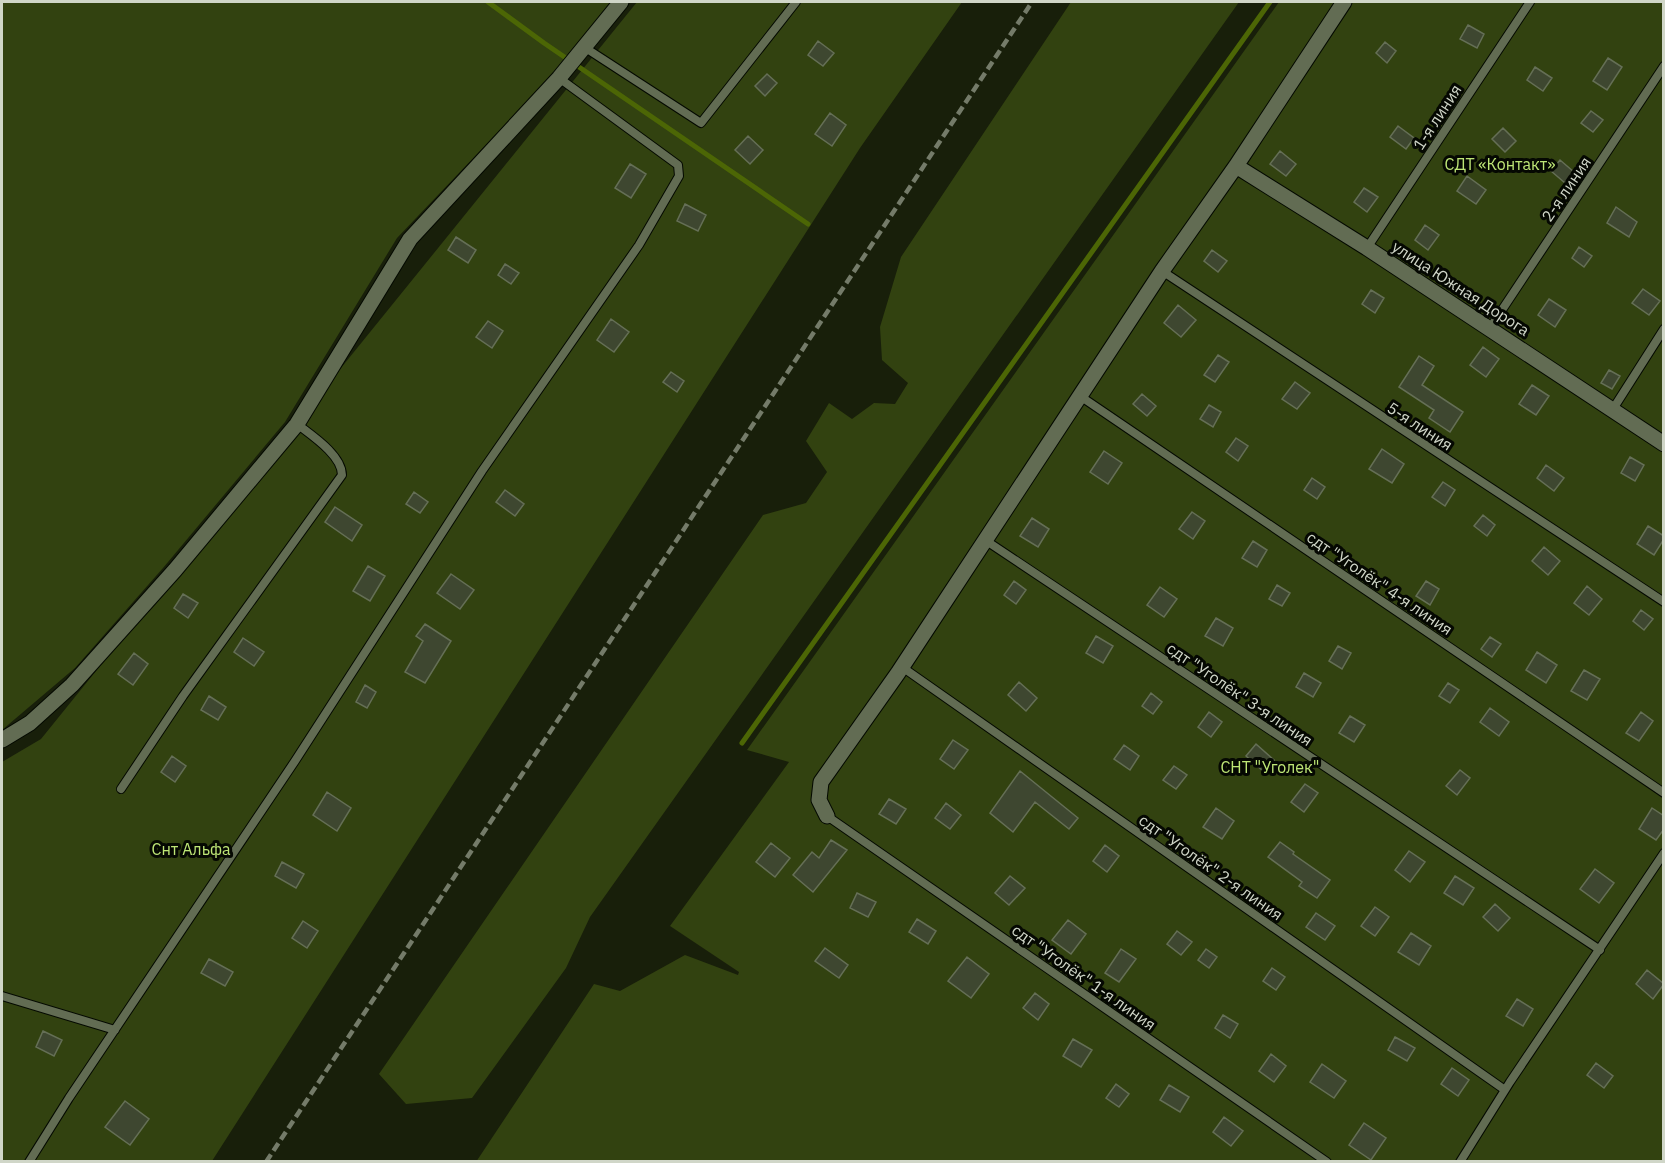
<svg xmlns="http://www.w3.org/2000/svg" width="1665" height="1163" font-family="'IBM Plex Sans',sans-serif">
	<rect width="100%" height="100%" fill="#181f0a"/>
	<path fill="#324210" d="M2,2H613L539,89L397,238L285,422L163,568L75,668L2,730Z
		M637,2H962L860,148L212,1161H2V762L41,739Z
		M1071,2H1239L590,917L566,968L472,1098L406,1104L379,1074L763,515L806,503L827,472L806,441L829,403L852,419L874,403L895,404L908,383L882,360L880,327L901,257Z
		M1279,2H1663V1161L476,1162L594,984L620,991L685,955L738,975L739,972L670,926L789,762L747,750Z"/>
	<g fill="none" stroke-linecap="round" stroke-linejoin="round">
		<path stroke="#4c6605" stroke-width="5" d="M488,2L544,43L808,224
			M742,743L1270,2"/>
	</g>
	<path fill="#3e4730" stroke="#656f56" stroke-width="1.5" d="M1468,25L1484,34L1477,48L1460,39Z
		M818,41L834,53L823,66L808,55Z
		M1385,42L1396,51L1387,63L1376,53Z
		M1608,58L1622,67L1607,90L1593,81Z
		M1535,67L1552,78L1543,91L1527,80Z
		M767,74L777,83L765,96L755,86Z
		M1591,111L1603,120L1593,132L1581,123Z
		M830,113L846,125L832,146L815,134Z
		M1398,126L1414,138L1406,149L1390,137Z
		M1503,128L1516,141L1505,152L1492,139Z
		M748,136L763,150L750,164L735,150Z
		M1280,151L1296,164L1286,176L1270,164Z
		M1560,160L1574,172L1565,183L1551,171Z
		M630,164L646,174L631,198L615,188Z
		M1467,176L1486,190L1476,204L1457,191Z
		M1364,188L1378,197L1367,212L1354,202Z
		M685,204L706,215L698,231L677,221Z
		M1616,207L1637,222L1629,237L1607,223Z
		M1425,225L1439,235L1428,250L1415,240Z
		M456,237L476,250L468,263L448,250Z
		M1579,247L1592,256L1584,267L1572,258Z
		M1212,250L1227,261L1218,272L1204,261Z
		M505,264L519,273L511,284L498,275Z
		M1643,289L1660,301L1649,315L1632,303Z
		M1371,290L1384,298L1375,313L1362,304Z
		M1549,299L1566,310L1555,327L1538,315Z
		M1178,305L1196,320L1181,337L1164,323Z
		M611,319L629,332L614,352L597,340Z
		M488,321L503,331L492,348L476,337Z
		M1483,347L1499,359L1486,377L1470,365Z
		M1218,355L1229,362L1215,382L1204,375Z
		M1419,356L1434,366L1422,385L1463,412L1450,432L1429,418L1434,410L1399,387Z
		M1609,370L1620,376L1612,389L1601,383Z
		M671,372L684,381L677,392L663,382Z
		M1295,382L1310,393L1297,409L1282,399Z
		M1532,385L1549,396L1536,415L1519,404Z
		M1142,394L1156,406L1147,416L1133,404Z
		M1209,405L1221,412L1213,427L1200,419Z
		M1236,438L1248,446L1238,461L1226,452Z
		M1382,449L1404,464L1392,483L1369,469Z
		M1104,451L1122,463L1108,484L1090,472Z
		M1630,457L1644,465L1635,481L1621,473Z
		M1546,465L1564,478L1554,491L1537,478Z
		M1312,478L1325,487L1317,499L1304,490Z
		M1443,482L1455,490L1445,506L1432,497Z
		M505,490L524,504L515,516L496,502Z
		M414,492L428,502L420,513L406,504Z
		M335,507L362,525L352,541L325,522Z
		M1192,512L1205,521L1193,539L1179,529Z
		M1483,515L1495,525L1487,536L1474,526Z
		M1032,518L1049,529L1038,547L1020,536Z
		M1648,526L1664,536V539L1654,555L1637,544Z
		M1253,541L1267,550L1257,567L1242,558Z
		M1544,547L1560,561L1548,575L1532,561Z
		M368,566L385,576L370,601L353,591Z
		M451,574L474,590L460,609L437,593Z
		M1014,581L1026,590L1016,604L1004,595Z
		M1426,581L1439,589L1430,605L1416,596Z
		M1277,585L1290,593L1282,606L1269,599Z
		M1587,586L1602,599L1589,615L1574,603Z
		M1160,587L1177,599L1164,617L1147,605Z
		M183,594L198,603L188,618L174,608Z
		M1641,610L1653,619L1644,630L1633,621Z
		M1216,618L1233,628L1223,646L1205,636Z
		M425,624L451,641L425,683L405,672L423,641L416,636Z
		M1096,636L1113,646L1103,663L1086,653Z
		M1490,637L1501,644L1492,657L1481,649Z
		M243,638L264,652L254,666L234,652Z
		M1338,646L1351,653L1342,669L1329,661Z
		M1537,652L1557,665L1546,683L1526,670Z
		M134,653L148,664L133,685L118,674Z
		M1584,670L1600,679L1587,700L1571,691Z
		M1304,673L1321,683L1313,697L1296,687Z
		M1019,682L1037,698L1026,711L1008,695Z
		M1448,683L1459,690L1450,703L1439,696Z
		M365,685L376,692L367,708L356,702Z
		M1151,693L1162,702L1153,714L1142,706Z
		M209,696L226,707L218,720L201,710Z
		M1490,708L1509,722L1499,736L1480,722Z
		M1209,712L1222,722L1211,737L1198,727Z
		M1641,712L1653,721L1639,741L1626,733Z
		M1350,716L1365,725L1354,742L1339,733Z
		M953,740L968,750L954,769L940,759Z
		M1256,744L1274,760L1264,772L1246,756Z
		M1124,745L1139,756L1130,770L1114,759Z
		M172,756L186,766L175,782L161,772Z
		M1174,766L1187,775L1176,789L1163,780Z
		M1460,770L1470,778L1457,795L1446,786Z
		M1020,771L1078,818L1069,829L1035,802L1013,832L990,813Z
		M1305,784L1318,793L1304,812L1291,802Z
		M327,792L351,808L337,831L313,815Z
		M889,799L906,809L896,824L879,814Z
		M946,803L961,815L950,829L935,818Z
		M1216,808L1234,821L1222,839L1203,827Z
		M1652,808L1664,816V829L1656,840L1639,829Z
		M831,840L847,850L813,892L793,875L812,852L819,858Z
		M1280,842L1294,852L1293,854L1330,880L1317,898L1299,886L1302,882L1268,857Z
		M771,843L790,858L775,877L756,862Z
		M1105,845L1119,856L1107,872L1093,861Z
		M1409,851L1425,862L1410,882L1395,870Z
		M282,862L304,874L296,888L275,876Z
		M1595,869L1614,883L1599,903L1580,889Z
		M1010,876L1025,888L1009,905L995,893Z
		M1455,876L1474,888L1463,905L1444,893Z
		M857,893L876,902L868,917L850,908Z
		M1495,904L1510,918L1498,931L1483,917Z
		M1375,907L1389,917L1375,936L1361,926Z
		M1316,913L1335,926L1325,940L1306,927Z
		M917,919L936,931L928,944L909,932Z
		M1068,920L1086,934L1071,954L1052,940Z
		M303,921L318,931L307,948L292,938Z
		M1177,931L1192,942L1181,955L1167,944Z
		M1411,933L1431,946L1419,965L1398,952Z
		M825,948L848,965L839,978L815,961Z
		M1121,949L1136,959L1119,982L1105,973Z
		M1206,949L1217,957L1209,968L1198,960Z
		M967,957L989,974L971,998L948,981Z
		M209,959L233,972L225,986L201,973Z
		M1272,968L1285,977L1276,990L1263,981Z
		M1647,970L1664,984L1653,999L1636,984Z
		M1035,993L1049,1004L1038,1020L1023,1008Z
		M1517,999L1533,1009L1523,1026L1506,1016Z
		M1223,1015L1238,1024L1230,1038L1215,1028Z
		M43,1031L62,1040L54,1056L36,1047Z
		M1395,1037L1415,1048L1407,1061L1388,1050Z
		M1073,1039L1092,1050L1081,1067L1063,1056Z
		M1271,1054L1286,1066L1274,1082L1259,1071Z
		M1596,1063L1613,1076L1604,1088L1587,1075Z
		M1322,1064L1346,1081L1334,1098L1310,1082Z
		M1452,1068L1469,1080L1458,1096L1441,1084Z
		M1116,1084L1129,1094L1119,1107L1106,1098Z
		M1169,1085L1189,1097L1180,1112L1160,1100Z
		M125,1101L149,1119L130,1145L105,1127Z
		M1224,1117L1243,1131L1231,1146L1213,1132Z
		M1364,1123L1386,1138L1371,1160L1349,1145Z"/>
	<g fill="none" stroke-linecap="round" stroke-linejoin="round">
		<defs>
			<path id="lane" d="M584,47L701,123L796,2
				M1367,248L1530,2
				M1162,271L1664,602
				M1490,328L1664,66
				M1080,396L1664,793
				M1613,409L1664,329
				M985,540L1600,950
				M902,667L1505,1090
				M121,789L183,696L342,475C342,455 311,435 297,424
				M827,816L1327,1162
				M2,996L115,1030
				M29,1162L69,1098L295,761L482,471L639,245L679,176L678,165L559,78
				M1460,1162L1510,1082L1664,853"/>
			<path id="street" d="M1236,166L1367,248L1664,444
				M2,740L30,723L72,685L175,570L297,424L410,239L559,78L621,2
				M827,816L819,800L821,782L898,673L1162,271L1236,166L1344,2"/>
		</defs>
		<use href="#lane" stroke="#040900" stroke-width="10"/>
		<use href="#street" stroke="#040900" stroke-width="17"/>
		<use href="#lane" stroke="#626c53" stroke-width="8"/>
		<use href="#street" stroke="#626c53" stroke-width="15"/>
		<path stroke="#747b69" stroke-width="4.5" stroke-dasharray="9 4.5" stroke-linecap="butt" d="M266,1162L1032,2"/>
	</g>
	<g text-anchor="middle" stroke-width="6" stroke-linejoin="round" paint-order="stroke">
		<g font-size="16" fill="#d0d6c8" stroke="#050802">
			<text transform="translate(1437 117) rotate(-57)" y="6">1-я линия</text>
			<text transform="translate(1566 189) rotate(-56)" y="6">2-я линия</text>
			<text transform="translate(1461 288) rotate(33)" y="6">улица Южная Дорога</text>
			<text transform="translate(1420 426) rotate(33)" y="6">5-я линия</text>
			<text transform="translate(1380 583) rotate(34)" y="6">сдт "Уголёк" 4-я линия</text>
			<text transform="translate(1240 694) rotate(34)" y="6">сдт "Уголёк" 3-я линия</text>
			<text transform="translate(1211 867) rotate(35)" y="6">сдт "Уголёк" 2-я линия</text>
			<text transform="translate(1084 977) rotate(35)" y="6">сдт "Уголёк" 1-я линия</text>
		</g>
		<g font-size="16" fill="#bee676" stroke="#050802">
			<text x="1500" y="170">СДТ «Контакт»</text>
			<text x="1270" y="773">СНТ "Уголек"</text>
			<text x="191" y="855">Снт Альфа</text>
		</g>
	</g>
	<rect width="1665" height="1163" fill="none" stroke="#d0d6c8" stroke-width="6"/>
</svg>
